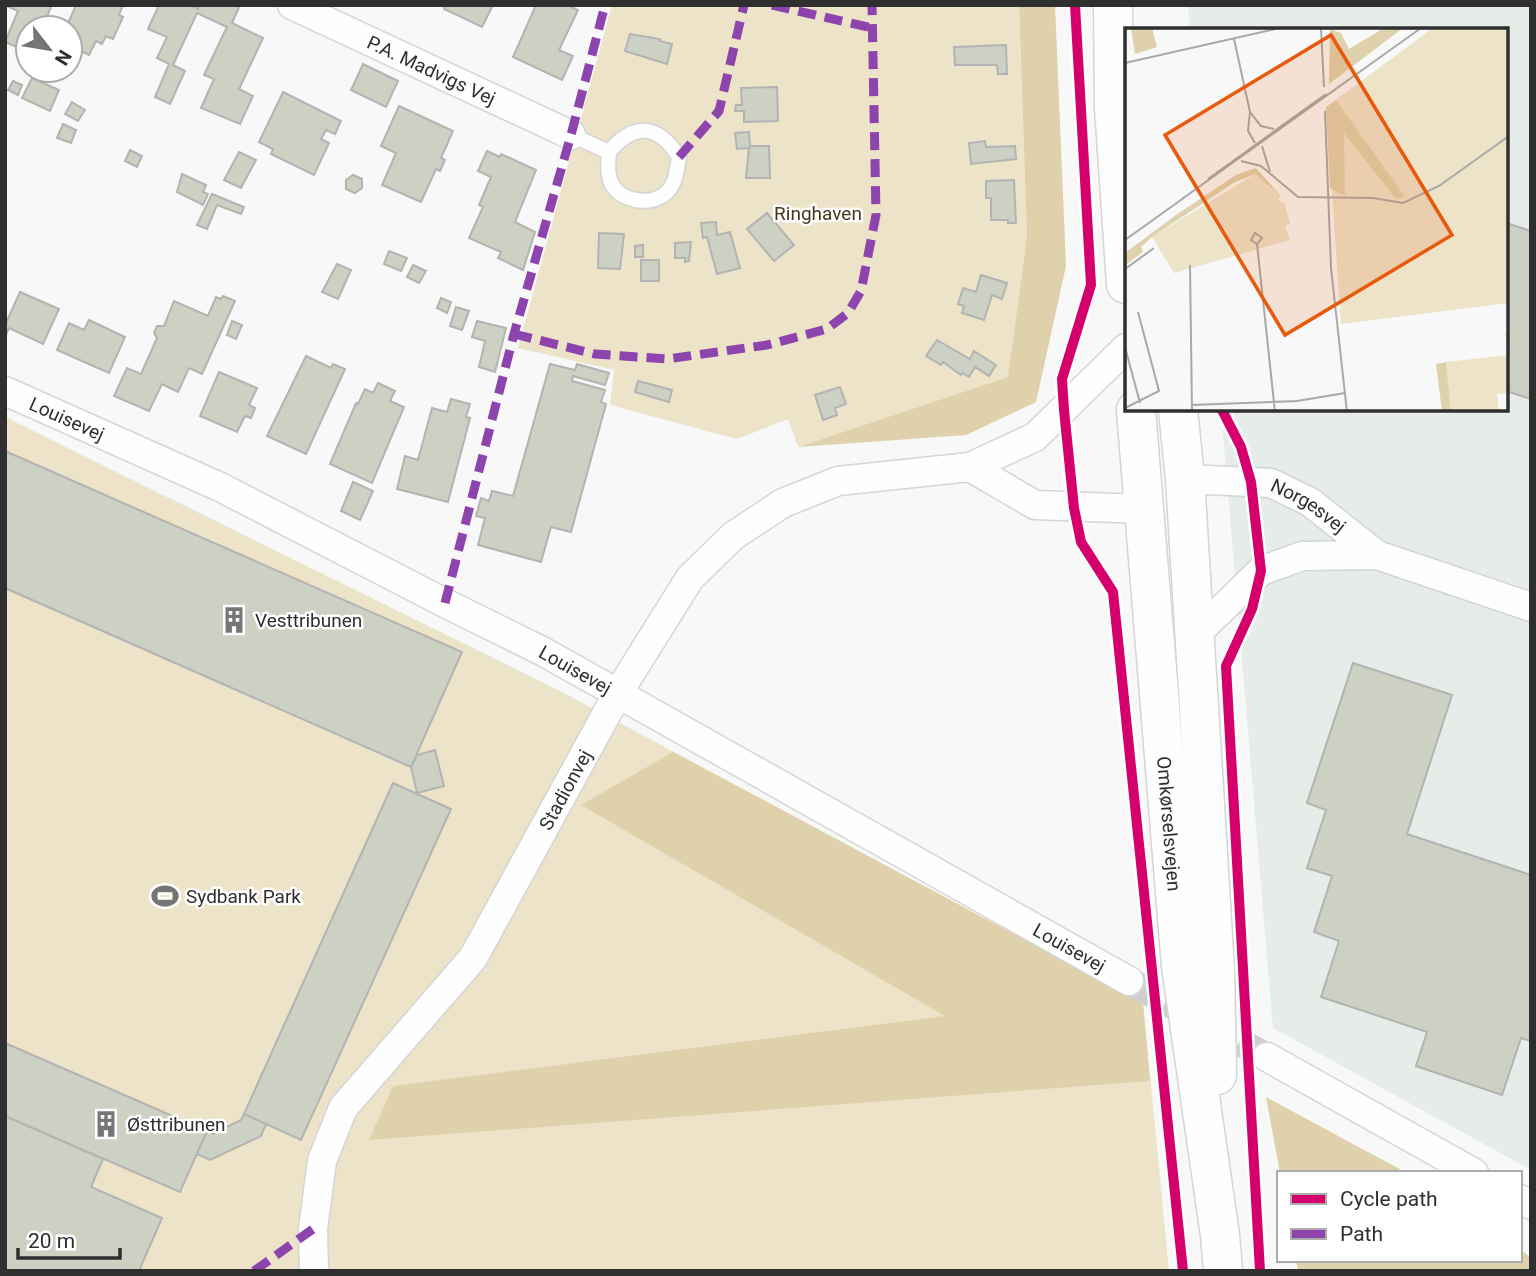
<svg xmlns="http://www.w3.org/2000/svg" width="1536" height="1276" font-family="Roboto,sans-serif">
	<rect width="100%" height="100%" fill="#f7f8f7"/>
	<path fill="#e6ece8" d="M1188,5H1531V1170L1273,1028L1221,410H1506V30H1190Z"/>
	<path fill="#ece3c9" d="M612,5H1019L1027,236L1008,377L798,447L788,419L737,439L610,405L614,370L518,348Z
		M5,417L562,692L1143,1003L1169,1271H5Z"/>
	<path fill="#ded1ab" d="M1019,5H1055L1066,266L1036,402L966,435L798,447L1008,377L1027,236Z
		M673,752L1143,1003L1150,1081L369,1140L393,1086L945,1016L581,805Z
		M1266,1097L1407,1173H1280Z
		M1520,1249L1531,1258V1271H1298L1296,1260H1520Z"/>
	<path fill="#ccd1c4" stroke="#b3b3b2" stroke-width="2" d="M5,5H52L42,28H28V52L5,42L18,11Z
		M76,5H123L119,15L123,17L113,39L106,36L102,44L96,41L89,55L70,46V28H66Z
		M159,5H191L198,9L200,5H240L232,23L263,38L239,89L253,96L240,124L201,108L214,79L204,75L227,27L197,13L173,65L185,71L170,104L155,97L169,64L157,58L167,37L148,29Z
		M445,5H493L482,27L444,9Z
		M536,5H567L578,10L559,50L573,56L562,80L513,57Z
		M630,34L660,39V41L672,44L667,64L625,51Z
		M1006,45L1007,74H998L997,65H955L954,47Z
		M363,64L398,81L386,107L351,90Z
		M32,78L59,90L50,111L22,98Z
		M13,81L22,85L18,95L8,90Z
		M777,87L778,121L744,122V111H735L736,105H742L741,88Z
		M283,92L341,121L335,134L326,130L321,139L329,143L314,175L271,154L273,149L259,142Z
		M72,102L85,110L78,121L65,114Z
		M399,106L453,131L441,158L445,160L440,171L436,169L421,202L382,185L396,153L381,146Z
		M63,124L76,130L71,143L57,138Z
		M749,132L750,146H769L770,178H746L749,148L737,149L735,133Z
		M985,141L986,147L1015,146L1016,159L971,164L969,143Z
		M130,150L142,156L137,167L125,161Z
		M487,151L500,157L501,154L536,170L515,222L535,232L523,270L498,258L501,252L469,238L483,207L479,205L491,177L478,171Z
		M239,152L256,160L241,188L224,180Z
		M182,174L206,185L203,192L208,194L203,205L177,192Z
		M353,175L362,179V188L355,193L346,189V180Z
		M1014,180L1016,223H1008V220H991V198H986V181Z
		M212,194L244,207L241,214L217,205L207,229L197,225Z
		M767,213L794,245L774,261L747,229Z
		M716,222L717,235L730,232L740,268L717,274L707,237L703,238L701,223Z
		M1506,223L1531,231V399L1506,391Z
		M599,233L624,234L620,269L598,268Z
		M691,242L689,261L685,262V258H675V243Z
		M643,245V257H635V246Z
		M389,251L407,258L401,271L384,264Z
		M641,260H659V281H641Z
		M337,264L351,270L338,299L322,292Z
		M413,265L426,271L419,283L407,277Z
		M981,275L1007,283L1002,299L992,295L984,320L962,313L964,306L958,304L963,288L976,292Z
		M20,292L59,309L43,344L9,328L5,337V325Z
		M223,296L235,301L202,374L189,368L178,392L162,384L149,411L114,396L127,368L141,374L157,338L154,333L157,326H164L174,301L208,316L216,297L221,299Z
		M441,298L451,302L447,313L437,308Z
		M456,307L469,311L462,330L450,326Z
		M89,320L125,337L109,373L57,350L69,323L84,330Z
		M232,321L242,325L236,339L227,335Z
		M477,321L506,328L495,372L479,367L485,341L472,337Z
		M937,340L970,359L974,351L996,365L989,376L975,367L969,377L962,373L961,375L943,362L941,365L926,356Z
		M306,356L331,368L333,364L345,369L306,454L267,436Z
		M550,364L575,370L577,364L609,373L605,385L573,376L572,381L605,390L601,402L606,404L571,532L551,527L541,562L478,545L485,518L476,516L481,498L489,501L492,491L513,496Z
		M219,372L257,388L249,405L255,408L251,418L245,416L237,432L200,416Z
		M638,381L672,390L669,402L635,392Z
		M378,383L395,391L390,401L404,407L372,483L330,464L356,403L358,404L365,389L373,393Z
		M840,387L846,404L835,408L837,415L823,420L815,395Z
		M451,399L470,404L466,417L470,418L448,502L397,489L405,456L418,460L432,408L447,412Z
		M5,451L462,652L411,767L5,588Z
		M353,482L373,491L360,520L341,511Z
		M1353,663L1452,695L1407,834L1531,875V1041L1521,1038L1502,1095L1416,1066L1427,1032L1321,997L1339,941L1314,932L1332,876L1307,868L1326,810L1307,803Z
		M435,750L444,786L417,793L411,767L417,755Z
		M393,783L451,809L301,1140L244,1114Z
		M5,1043L207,1131L180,1192L5,1116Z
		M244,1114L266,1124L261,1136L210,1160L197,1154L207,1131L213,1134L241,1120Z
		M5,1116L103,1159L91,1187L162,1218L139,1271H5Z"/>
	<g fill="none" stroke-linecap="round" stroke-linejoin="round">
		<path stroke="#cfd0cf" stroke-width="28" stroke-dasharray="28 14" stroke-linecap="butt" d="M1129,981L1267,1057"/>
		<defs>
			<path id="service" d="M571,135L609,152C608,163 607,175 612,185C623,202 651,206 666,193C676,184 677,169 679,157C658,124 634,122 609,152"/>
			<g id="minor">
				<path id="s1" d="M292,5L571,135"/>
				<path id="s2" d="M5,391L220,487L445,603L544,652L1129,981"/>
				<path d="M970,467L1035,505L1144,509"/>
				<path id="s3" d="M1185,479L1271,483L1310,502L1377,555L1531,607"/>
				<path d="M1195,635L1261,571L1302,556L1377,555"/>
				<path d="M1267,1057L1474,1173"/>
				<path d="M1520,1199L1531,1205"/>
				<path id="s4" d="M314,1271L313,1229L322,1161L343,1108L473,958L618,693L690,578L733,536L783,503L838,481L970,467L1035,437L1126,348"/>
			</g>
			<g id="secondary">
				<path d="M1113,5L1114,107L1126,284"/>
				<path id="s5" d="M1136,410L1181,966L1220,1235L1223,1271"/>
				<path d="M1178,410L1185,479L1215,969L1217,1075"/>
			</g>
		</defs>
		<use href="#service" stroke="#d4d5d4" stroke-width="17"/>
		<use href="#minor" stroke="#d4d5d4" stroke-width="31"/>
		<use href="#secondary" stroke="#d4d5d4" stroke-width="41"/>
		<use href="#service" stroke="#fefefe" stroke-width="14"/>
		<use href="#minor" stroke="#fefefe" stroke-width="28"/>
		<use href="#secondary" stroke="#fefefe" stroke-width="38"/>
		<path stroke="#8e44ad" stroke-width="9" stroke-dasharray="18 9" stroke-linecap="butt" d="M772,5L872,28
			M679,157L719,111L744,5
			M514,334L595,354L667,359L767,345L827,329L848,313L861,291L876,215L872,5
			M445,603L514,334L571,135L605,5
			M254,1271L313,1229"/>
		<defs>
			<path id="cycleway" d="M1075,5L1091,285L1062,379L1064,410L1074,508L1081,542L1113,592L1183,1271
				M1222,410L1241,447L1251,482L1261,571L1252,609L1226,666L1260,1271"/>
		</defs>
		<use href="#cycleway" stroke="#fff" stroke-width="15"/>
		<use href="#cycleway" stroke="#d6006c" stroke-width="10"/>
	</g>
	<defs>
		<symbol id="building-bare" viewBox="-9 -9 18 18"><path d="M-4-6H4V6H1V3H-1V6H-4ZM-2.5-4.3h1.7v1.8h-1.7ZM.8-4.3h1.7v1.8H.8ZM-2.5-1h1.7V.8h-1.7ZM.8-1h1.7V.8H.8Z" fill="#747574" stroke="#fff" stroke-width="2.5" paint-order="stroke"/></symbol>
		<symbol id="stadium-bare" viewBox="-9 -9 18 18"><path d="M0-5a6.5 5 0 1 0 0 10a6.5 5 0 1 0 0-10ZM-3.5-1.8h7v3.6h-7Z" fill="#747574" stroke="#fff" stroke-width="2.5" paint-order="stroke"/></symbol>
	</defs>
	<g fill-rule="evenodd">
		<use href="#building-bare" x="215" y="601" width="38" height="38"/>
		<use href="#stadium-bare" x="146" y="877" width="38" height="38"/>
		<use href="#building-bare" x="87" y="1105" width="38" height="38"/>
	</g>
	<g text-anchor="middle" stroke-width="5" stroke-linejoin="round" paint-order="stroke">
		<g font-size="19" fill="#2e2f2e" stroke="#fff">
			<text dy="7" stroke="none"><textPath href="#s1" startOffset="154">P.A. Madvigs Vej</textPath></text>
			<text dy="7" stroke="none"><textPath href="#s2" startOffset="68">Louisevej</textPath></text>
			<text dy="7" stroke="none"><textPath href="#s3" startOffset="130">Norgesvej</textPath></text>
			<text dy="7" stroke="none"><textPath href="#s2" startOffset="635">Louisevej</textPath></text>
			<text dy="7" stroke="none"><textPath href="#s4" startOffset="558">Stadionvej</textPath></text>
			<text dy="7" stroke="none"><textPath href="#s5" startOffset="415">Omkørselsvejen</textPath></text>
			<text dy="7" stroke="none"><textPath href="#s2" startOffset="1202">Louisevej</textPath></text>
		</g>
		<g font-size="19" fill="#423718" stroke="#fff">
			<text x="818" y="220">Ringhaven</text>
		</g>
		<g font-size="19" fill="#2e2f2e" stroke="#fff" text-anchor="start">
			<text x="255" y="627">Vesttribunen</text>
			<text x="186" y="903">Sydbank Park</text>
			<text x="127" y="1131">Østtribunen</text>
		</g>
	</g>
	<g transform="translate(1125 28)">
		<rect width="383" height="383" fill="#f7f8f7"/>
		<path d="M308,0H383V275L216,296L201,79ZM130,146L156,168L153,171L160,176L165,196L160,198L165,212L49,245L27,209ZM380,305H383V365L372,366L374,383H326L321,334L383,327Z" fill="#ece3c9"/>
		<path d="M6,0H27L32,19L10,26ZM259,0H278L204,56L205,1L216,5L224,21ZM211,72L280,169L271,171L219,105L220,168L205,160L201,79ZM131,140L156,168L130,146L110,154L27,209L16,219L18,224L0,237V225L51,187L111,147ZM321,334L326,383H317L311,336Z" fill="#ded1ab"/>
		<path fill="none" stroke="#a7a8a7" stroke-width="2" d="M196,0L199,59M109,11L125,84L123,103L130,115M0,35L155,0M200,83L206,240L222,384M125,84L136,98L149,101M137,118L145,144M116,133L136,138L173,169L248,170L278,175L314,158L384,108M83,151L201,66M57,171L296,0M0,212L60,169M132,216L126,212L130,205L137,210L132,216L150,384M65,237L67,384M0,241L29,220M0,319L15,375M66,377L172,373L220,365M0,380L34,363L13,284"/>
		<path fill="#e8590c" fill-opacity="0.15" stroke="#e8590c" stroke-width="3.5" d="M206,7L327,207L160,307L40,107Z"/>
		<rect width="383" height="383" fill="none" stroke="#2e2f2e" stroke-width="3.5"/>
	</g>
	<rect width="1536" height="1276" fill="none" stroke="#2e2f2e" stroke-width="14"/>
	<rect x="1277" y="1171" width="245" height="91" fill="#ffffff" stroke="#abacab" stroke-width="2"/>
	<rect x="1291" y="1194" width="35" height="10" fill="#d6006c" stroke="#abacab" stroke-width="2"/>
	<text x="1340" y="1206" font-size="21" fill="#2e2f2e">Cycle path</text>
	<rect x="1291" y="1229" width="35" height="10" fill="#8e44ad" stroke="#abacab" stroke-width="2"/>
	<text x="1340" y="1241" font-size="21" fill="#2e2f2e">Path</text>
	<g transform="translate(49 49) rotate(121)"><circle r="33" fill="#ffffff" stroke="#abacab" stroke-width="2"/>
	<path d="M0-5L12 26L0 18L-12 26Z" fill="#747574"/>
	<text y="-10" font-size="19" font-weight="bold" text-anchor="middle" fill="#2e2f2e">N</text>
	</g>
	<path d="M18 1248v10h102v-10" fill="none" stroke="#2e2f2e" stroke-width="3.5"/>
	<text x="28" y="1248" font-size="21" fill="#2e2f2e" stroke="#ffffff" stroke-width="5" paint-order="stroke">20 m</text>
</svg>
